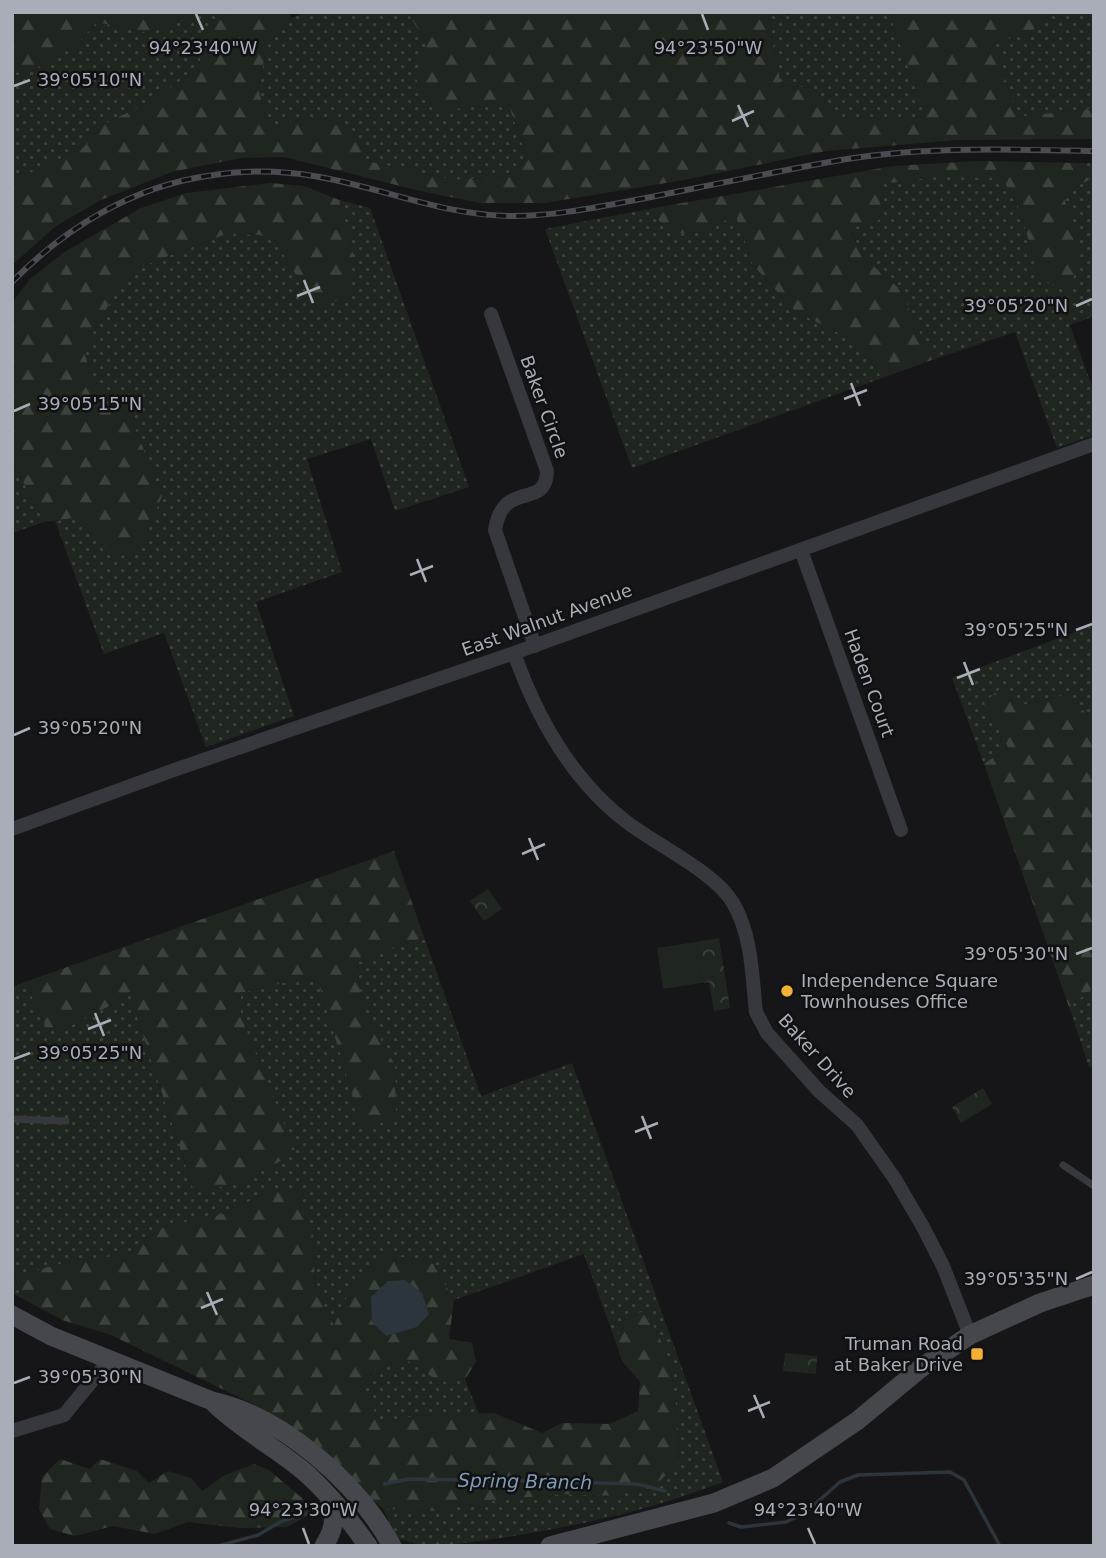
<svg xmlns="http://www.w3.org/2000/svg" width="1106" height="1558" font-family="'DejaVu Sans',sans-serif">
	<defs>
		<pattern id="grass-dots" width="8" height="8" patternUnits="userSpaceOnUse" patternTransform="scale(1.75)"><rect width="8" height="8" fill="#1e261f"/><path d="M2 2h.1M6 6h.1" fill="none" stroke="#3c433d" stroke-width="1.8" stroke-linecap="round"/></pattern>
		<pattern id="forest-firs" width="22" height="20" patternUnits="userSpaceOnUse" patternTransform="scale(1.75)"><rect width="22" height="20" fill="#1e261f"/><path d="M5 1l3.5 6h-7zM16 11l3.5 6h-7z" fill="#3c433d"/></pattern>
		<pattern id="park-crowns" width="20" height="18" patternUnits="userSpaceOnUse" patternTransform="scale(1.75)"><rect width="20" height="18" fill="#1e261f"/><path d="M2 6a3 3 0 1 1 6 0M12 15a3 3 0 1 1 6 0" fill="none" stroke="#3c433d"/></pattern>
	</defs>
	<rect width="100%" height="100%" fill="#161618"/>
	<path fill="url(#grass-dots)" d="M198,12H230L208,30L198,69L152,100L103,125L83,148L28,174L12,188V72L28,73L75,46L97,22L148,33L193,16Z
		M306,12H407L427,43L508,103L527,158L509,176L454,180L367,161L350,125L314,117L269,126L258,89L267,46L291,18Z
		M768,12L789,15L794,12H891L894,29L928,120H841L814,88L781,85Z
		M1053,12H1094V95L1089,109L1017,117L995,43L1030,33Z
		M1079,163H1094V316L1070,325L1094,392V435L1057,448L1015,332L932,360L900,289L863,257L850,228L879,220L881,184L935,177H1002L1020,210L1040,281L1082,250L1062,192L1090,180Z
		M339,200L370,208L469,487L395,511L371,439L307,459L342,572L256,602L294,716L206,747L164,633L104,654L55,521L82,517L131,418L104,402L83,351L127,272L229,233L272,236L317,309L353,253Z
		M648,209L672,234L704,232L736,214L753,265L795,311L858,343L882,378L632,468L545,229Z
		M12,460L44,522L12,533Z
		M1094,625V720L1065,695L1023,705L985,703L1008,747L984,764L952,678Z
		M424,937L481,1096L572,1063L723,1482C630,1518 535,1535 437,1546L416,1544L397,1538L383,1509L436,1511L496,1500L561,1494L617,1496L679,1461C679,1420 675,1339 641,1312L627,1320L615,1340L584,1254L454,1300L433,1264L389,1255C357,1276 349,1292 334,1327L315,1287L313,1237L277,1188L223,1214L160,1228L128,1255L75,1260L15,1277L21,1298L12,1293V987L25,982L47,1029L75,1024L130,995L194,1191L237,1184L295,1153L241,1017V993L316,975L363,1128L396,1118L395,1065L362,1007L357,963Z
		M1094,987V1065L1089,1067L1069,1007Z
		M407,1360L439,1382L465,1379L479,1414L427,1415L381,1421L359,1389L377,1367Z"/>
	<path fill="url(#forest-firs)" d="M12,12H198L194,16L148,33L97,22L75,46L28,73L12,72Z
		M230,12H289L291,18L267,46L258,89L269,126L314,117L350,125L367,161L454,180L509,176L527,158L508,103L438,111L415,78L427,43L407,12H768L781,85L814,88L841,120H927L894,29L891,12H1053L1030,33L995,43L1017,117L1089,109L1094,95V139L958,140L826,151L684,180L545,203H480L420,191L284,157L241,158L172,172L101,200L56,226L12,265V188L28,174L83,148L103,125L152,100L198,69L208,30Z
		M979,161L1079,163L1090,180L1062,192L1082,250L1070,289L1040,281L1020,210L1002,178L935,177L882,184L879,220L850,229L863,257L900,289L932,360L882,378L858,343L795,311L753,265L736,215L704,232L672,234L648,209L893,166Z
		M270,183L304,186L339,200L353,253L348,296L317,309L272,236L229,233L127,272L83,351L104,402L131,418L162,496L143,543L117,559L82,517L44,522L12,460V303L30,279L66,251L141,208L186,193Z
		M1005,684L1024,705L1065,695L1094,720V987L1069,1007L984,764L1008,747L984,703Z
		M394,851L424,937L357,963L362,1007L395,1065L396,1118L363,1129L316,975L241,993V1017L296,1153L237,1184L194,1191L130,995L75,1024L47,1029L25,982Z
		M277,1188L299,1192L313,1237L315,1287L334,1326L347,1296L367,1269L389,1254L433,1264L454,1300L449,1339L472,1343L476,1362L465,1379L439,1382L407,1360L377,1367L359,1389L381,1421L427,1415L494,1413L542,1433L562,1423L610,1424L638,1411L640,1382L622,1361L615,1340L627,1320L641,1312C675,1340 679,1419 679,1461L661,1480L617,1496L561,1494L496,1500L436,1511L383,1509L297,1433L251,1403L111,1335L62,1320L21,1298L15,1276L75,1260L128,1255L160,1228L223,1214Z
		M60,1459L90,1469L100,1459L137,1471L149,1483L168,1471L191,1478L202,1491L225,1475L254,1464L269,1470L302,1498L310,1514L287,1527L240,1528L188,1522L155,1534L113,1526L75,1536L50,1529L39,1509L42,1477Z"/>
	<path fill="url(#park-crowns)" d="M488,889L502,909L484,921L470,901Z
		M719,938L730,1008L714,1011L709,982L702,983L695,942Z
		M983,1088L992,1104L961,1123L952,1107Z
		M785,1353L817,1356L816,1374L783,1371Z"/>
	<path fill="#1e261f" d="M695,942L702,983L663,989L657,948Z"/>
	<path fill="#2c353c" d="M405,1280L422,1293L429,1314L417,1327L386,1336L372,1322L371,1297L388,1281Z"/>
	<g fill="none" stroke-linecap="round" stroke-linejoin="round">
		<path stroke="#2c353c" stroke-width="3.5" d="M384,1484L409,1479L531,1481L637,1484L665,1491
			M729,1523L741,1527L786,1522L805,1513L840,1482L858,1475L950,1472L964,1480L1000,1546
			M218,1546L258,1535L282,1521L312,1512"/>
		<path stroke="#37383d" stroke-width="7" d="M12,1119L66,1121
			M1063,1165L1094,1186"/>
		<path stroke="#37383d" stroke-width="14" d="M491,314L547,471C546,511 503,478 495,530L535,646
			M801,550L901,830
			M514,653C537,718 572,781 628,823C657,845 716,873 733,903C752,935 752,976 756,1012L767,1033L819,1091L857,1125L895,1179L923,1227L943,1266L970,1335
			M12,829L174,770L514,653L1094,444
			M12,1431L64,1415L110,1359"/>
		<path stroke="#45474d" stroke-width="19" d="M12,1315L51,1336L212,1401C282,1416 358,1483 392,1546
			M215,1404C243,1431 278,1449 307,1474C330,1495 350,1520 368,1546
			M324,1546C335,1528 336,1517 329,1497
			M550,1546L714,1503L773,1478L857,1421L921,1368L970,1335L1040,1303L1094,1285"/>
		<defs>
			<path id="rail" d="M12,282C65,228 132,187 207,176C242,170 279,170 314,176C381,187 444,216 512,216C558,216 602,206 646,198C706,186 764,174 824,163C913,146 1004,149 1094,151"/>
		</defs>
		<use href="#rail" stroke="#4a4c52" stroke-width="6"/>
		<use href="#rail" stroke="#111113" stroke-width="3.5" stroke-dasharray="10" stroke-linecap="butt"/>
	</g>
	<path fill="none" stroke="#a8adb8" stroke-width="2.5" d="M196,14L203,30M702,14L708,30M14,86L30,80M738,105L748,127M732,121L754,111M304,280L313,303M297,296L320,287M1076,306L1092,299M851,383L860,406M844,399L867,390M14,411L30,404M417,559L426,582M410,575L433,566M1076,630L1092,624M964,662L973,685M957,678L980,669M14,735L30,728M529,838L538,860M522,854L545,844M1076,954L1092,948M95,1013L104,1036M88,1029L111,1020M14,1059L30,1053M642,1116L651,1139M635,1132L658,1123M1076,1279L1092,1272M207,1292L217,1315M201,1308L223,1299M14,1383L30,1377M754,1395L764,1418M748,1411L770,1402M303,1528L309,1544M808,1528L815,1544"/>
	<g fill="#f2b134" stroke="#111113" stroke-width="2.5">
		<circle cx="787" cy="991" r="7"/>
		<rect x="970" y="1347" width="14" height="14" rx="3.5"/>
	</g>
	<g text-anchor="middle" stroke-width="5" stroke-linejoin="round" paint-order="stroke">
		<g font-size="18" fill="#a8adb8" stroke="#111113">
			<text transform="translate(544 407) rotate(70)" y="6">Baker Circle</text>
			<text transform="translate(547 620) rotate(-20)" y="6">East Walnut Avenue</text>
			<text transform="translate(869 683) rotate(70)" y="6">Haden Court</text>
			<text transform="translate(817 1056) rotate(48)" y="6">Baker Drive</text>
		</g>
		<g font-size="18" fill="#a8adb8" stroke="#111113" text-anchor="start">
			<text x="801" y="987">Independence Square<tspan x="801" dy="21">Townhouses Office</tspan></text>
			<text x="963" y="1350" text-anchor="end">Truman Road<tspan x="963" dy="21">at Baker Drive</tspan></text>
		</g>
		<g font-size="19" font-style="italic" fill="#7f9bb3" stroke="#111113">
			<text transform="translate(525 1481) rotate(1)" y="7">Spring Branch</text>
		</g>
	</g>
	<g font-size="18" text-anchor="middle" fill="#a8adb8" stroke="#111113" stroke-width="5" stroke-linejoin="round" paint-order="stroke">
		<text x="203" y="54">94°23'40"W</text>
		<text x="708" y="54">94°23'50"W</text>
		<text x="90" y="86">39°05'10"N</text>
		<text x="1016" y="312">39°05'20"N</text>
		<text x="90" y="410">39°05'15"N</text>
		<text x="1016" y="636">39°05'25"N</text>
		<text x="90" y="734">39°05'20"N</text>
		<text x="1016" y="960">39°05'30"N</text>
		<text x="90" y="1059">39°05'25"N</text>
		<text x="1016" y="1285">39°05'35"N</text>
		<text x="90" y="1383">39°05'30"N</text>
		<text x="303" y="1516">94°23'30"W</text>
		<text x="808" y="1516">94°23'40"W</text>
	</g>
	<rect width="1106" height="1558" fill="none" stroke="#a8adb8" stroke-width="28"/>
</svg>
